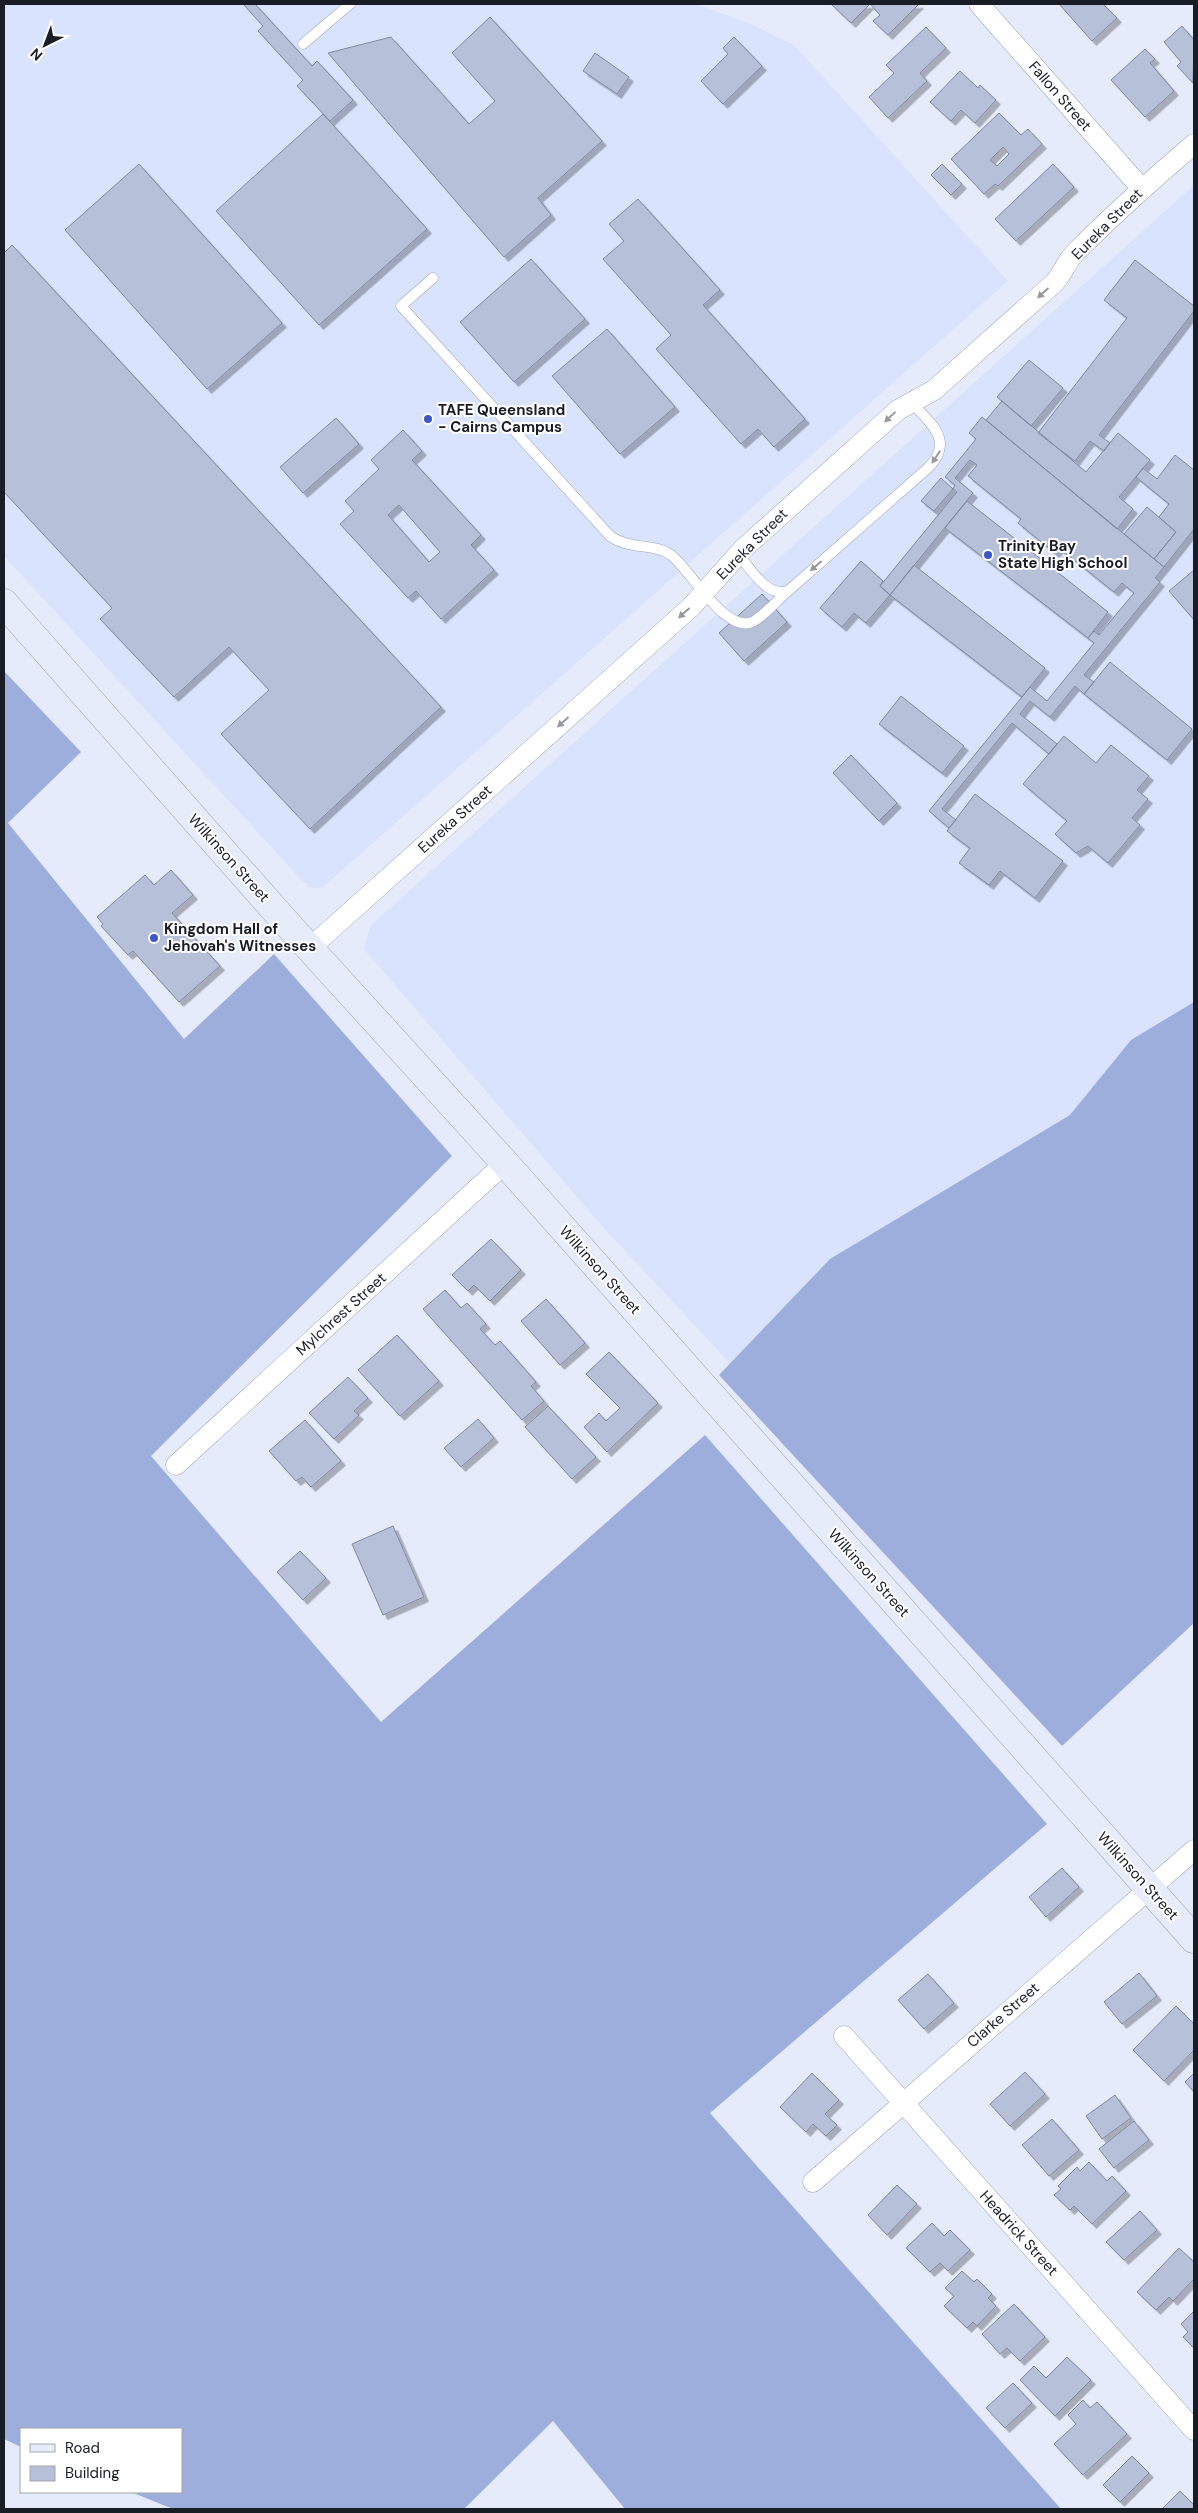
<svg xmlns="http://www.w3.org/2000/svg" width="1198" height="2513" font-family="'DM Sans',sans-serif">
	<defs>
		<filter id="shadow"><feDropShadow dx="4.5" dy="4.5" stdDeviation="0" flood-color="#0004"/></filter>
	</defs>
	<rect width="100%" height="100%" fill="#e5ebfb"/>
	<path fill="#d9e3fe" d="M4,4L700,5L753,25L794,45L1008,281L322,888L308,887L4,556Z
		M1194,185V1184L846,1488L602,1226L364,949L370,926Z"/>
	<path fill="#9eaedc" d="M4,671L81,752L8,823L184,1039L274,954L452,1156L151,1456L381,1722L705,1435L1047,1824L710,2113L1061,2509H625L553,2421L464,2509H173L131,2492H181V2429H21V2447L4,2439Z
		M1194,1002V1623L1062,1746L719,1375L830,1259L1070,1115L1131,1040Z"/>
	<path fill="#b6c0d9" stroke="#8088a0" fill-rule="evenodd" filter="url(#shadow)" d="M243,4H255L312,66L317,61L353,100L330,121L297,86L303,80L258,31L263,26Z
		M831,4H919L888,35L873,21L880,15L870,4L851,23Z
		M1059,4H1103L1117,18L1092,41Z
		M490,17L602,141L538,198L551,215L504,257L328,53L391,37L469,124L495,101L452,53Z
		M1182,26L1194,40L1193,83L1177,66L1181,62L1164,42Z
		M926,27L946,48L920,73L927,81L888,118L869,97L894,73L886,65Z
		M734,37L762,66L723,104L701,81L728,54L723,48Z
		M1145,49L1155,59L1150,63L1174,91L1145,117L1111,80Z
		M595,53L629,77L617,94L583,71Z
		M960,71L978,88L980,85L996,100L975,123L961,110L951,121L930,102Z
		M999,113L1021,135L1028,129L1042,144L998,186L995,184L984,194L951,159ZM1003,147L1009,154L997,166L990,160Z
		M323,114L427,229L319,325L216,211Z
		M139,164L282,323L207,389L65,230Z
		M942,164L962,184L951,195L931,175Z
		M1053,164L1074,187L1016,241L995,219Z
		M638,199L720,290L703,305L805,419L774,447L758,429L741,444L656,349L671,335L603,259L624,241L609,224Z
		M12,245L441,707L310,829L221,734L269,690L229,647L174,697L100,619L112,608L4,492V253Z
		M531,259L585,319L514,382L460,322Z
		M1135,260L1194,306V311L1099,435L1110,443L1104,451L1090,441L1075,461L1038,433L1127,318L1104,300Z
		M607,329L675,407L620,454L552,376Z
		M1029,360L1063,388L1031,426L997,397Z
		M1002,401L1086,472L1118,433L1150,460L1119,497L1133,509L1117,529L986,420Z
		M982,417L1164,567L1155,578L1160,582L1084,675L1094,682L1084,694L1075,686L1050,717L1030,701L1020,714L1057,744L1049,754L1012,723L942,809L956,820L949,828L929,811L1030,687L1047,701L1094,643L1088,638L1094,631L1099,635L1134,593L1122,583L1114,592L1059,548L1055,553L1018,523L1021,519L968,476L977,465L970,460L955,478L973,493L890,595L880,586L957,492L953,489L955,485L945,477L976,439L969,433Z
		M336,418L359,444L303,493L280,467Z
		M403,430L422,451L412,460L481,535L471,545L494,570L441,619L416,591L408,598L340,524L354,511L345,501L379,469L371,460ZM399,505L440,552L429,562L388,515Z
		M1175,455L1194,470V529L1164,567L1154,559L1176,532L1159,517L1169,504L1136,477L1143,468L1157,479Z
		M941,478L953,489L934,511L921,501Z
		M967,501L1108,612L1088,638L945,528Z
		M1147,507L1176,532L1154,559L1124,534Z
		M861,561L883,581L880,586L890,595L866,623L854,613L842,627L820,608Z
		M914,565L1045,668L1022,697L890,595Z
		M1194,570V620L1169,591Z
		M762,594L787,622L744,661L719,633Z
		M1110,662L1192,729L1167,760L1084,694Z
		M901,696L964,746L942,773L879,724Z
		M1064,736L1096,763L1111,745L1149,776L1137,790L1148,799L1132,818L1140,825L1108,863L1088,846L1076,853L1055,834L1067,821L1023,784Z
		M851,755L897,803L879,821L833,773Z
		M975,794L1063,861L1035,898L1000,871L989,885L959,863L970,848L947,831Z
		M171,870L193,895L172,913L220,966L179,1002L133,951L128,955L101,926L103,924L97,917L145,875L154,885Z
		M491,1239L521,1270L490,1301L474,1285L468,1291L452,1275Z
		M445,1290L461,1308L467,1303L486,1324L480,1329L495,1345L500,1341L536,1382L531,1386L544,1401L522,1420L423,1309Z
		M546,1299L585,1343L560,1365L521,1321Z
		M397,1335L439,1381L400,1416L358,1370Z
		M609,1352L658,1403L607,1452L584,1427L599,1413L606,1421L620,1408L586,1374Z
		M348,1377L368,1398L354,1411L359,1415L334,1439L309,1413Z
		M548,1406L596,1457L572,1479L525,1427Z
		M478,1419L494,1438L461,1467L444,1448Z
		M305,1420L341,1461L311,1487L302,1477L296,1481L269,1451Z
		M393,1526L424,1597L383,1615L352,1544Z
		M300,1551L326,1578L303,1600L277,1572Z
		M1062,1868L1079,1887L1046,1917L1029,1897Z
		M1139,1973L1157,1996L1122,2024L1104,2002Z
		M928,1974L954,2003L924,2029L898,2000Z
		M1176,2006L1194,2024V2050L1164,2081L1133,2050Z
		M1025,2072L1045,2094L1010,2126L990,2104Z
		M812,2073L839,2100L825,2114L837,2125L826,2136L813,2124L806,2132L780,2107Z
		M1194,2073V2092L1185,2082Z
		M1115,2095L1131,2118L1102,2139L1086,2116Z
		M1052,2119L1079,2150L1049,2176L1022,2145Z
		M1134,2121L1149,2140L1114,2168L1099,2149Z
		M1089,2162L1107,2181L1112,2176L1126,2191L1092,2224L1074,2206L1070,2210L1054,2195L1061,2189L1058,2186L1077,2167L1080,2171Z
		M897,2185L917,2204L887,2235L868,2215Z
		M1140,2211L1157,2230L1124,2260L1106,2242Z
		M932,2223L944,2236L950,2230L970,2250L948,2271L940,2263L930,2272L906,2248Z
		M1179,2248L1194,2262V2279L1173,2301L1169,2297L1156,2310L1137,2292Z
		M962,2271L974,2282L977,2279L992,2294L988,2298L996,2306L977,2326L973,2322L967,2328L944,2306L954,2296L945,2288Z
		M1014,2304L1045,2337L1020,2361L1007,2348L1000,2354L982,2334Z
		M1194,2311V2348L1183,2337L1188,2332L1181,2324Z
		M1067,2357L1091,2380L1055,2416L1020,2380L1034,2366L1046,2378Z
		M1013,2383L1032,2403L1005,2428L986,2408Z
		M1083,2400L1090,2408L1097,2402L1127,2434L1083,2475L1054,2444L1076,2424L1068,2415Z
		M1132,2456L1149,2473L1120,2502L1103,2485Z
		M1180,2491L1194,2505V2509H1162Z"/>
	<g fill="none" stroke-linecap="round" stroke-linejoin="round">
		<defs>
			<path id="lane" d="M303,44L350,4
				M433,278L401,306L610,536C629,550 655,543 671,555C691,570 727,637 754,621C766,614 777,600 788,591
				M738,554C750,568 767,598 788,591L928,468C955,441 931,424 912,403"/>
			<path id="street" d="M979,4L1142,189
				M310,948L691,607L743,549L898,410L934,390L1053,284C1063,275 1066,261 1075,253C1113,214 1153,179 1194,144
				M176,1465L505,1163
				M844,2036L1194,2430
				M813,2182L1194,1850"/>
			<path id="secondary" d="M4,603L282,918L505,1163L1194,1939"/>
		</defs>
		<use href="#lane" stroke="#9ca5be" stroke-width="11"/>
		<use href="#street" stroke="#9ca5be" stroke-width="21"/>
		<use href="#secondary" stroke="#9ca5be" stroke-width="29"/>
		<use href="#lane" stroke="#fff" stroke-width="10"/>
		<use href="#street" stroke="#fff" stroke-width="20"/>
		<use href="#secondary" stroke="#e7ecfa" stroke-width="28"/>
	</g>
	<defs><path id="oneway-solid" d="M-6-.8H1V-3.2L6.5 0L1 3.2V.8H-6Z" transform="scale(1.25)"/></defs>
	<g fill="#98999d">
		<use href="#oneway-solid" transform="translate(1043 293) rotate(138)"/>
		<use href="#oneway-solid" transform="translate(890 417) rotate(137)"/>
		<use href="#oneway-solid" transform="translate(936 457) rotate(124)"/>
		<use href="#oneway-solid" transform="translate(816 566) rotate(139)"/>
		<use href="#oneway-solid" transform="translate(684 613) rotate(138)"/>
		<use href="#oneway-solid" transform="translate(563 722) rotate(138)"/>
	</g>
	<g fill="#3e56c9" stroke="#fff" stroke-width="2">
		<circle cx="428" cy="419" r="5"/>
		<circle cx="988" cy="555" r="5"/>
		<circle cx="154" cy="938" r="5"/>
	</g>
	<g text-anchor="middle" stroke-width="4" stroke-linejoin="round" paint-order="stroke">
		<g font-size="15" fill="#191d26" stroke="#fff">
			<text transform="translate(1060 96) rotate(49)" y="5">Fallon Street</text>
			<text transform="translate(1107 224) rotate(-45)" y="5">Eureka Street</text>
			<text transform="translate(752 544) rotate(-45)" y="5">Eureka Street</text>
			<text transform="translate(455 819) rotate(-42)" y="5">Eureka Street</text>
			<text transform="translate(229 858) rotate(48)" y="5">Wilkinson Street</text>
			<text transform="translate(600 1270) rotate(48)" y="5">Wilkinson Street</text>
			<text transform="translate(341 1314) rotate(-42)" y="5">Mylchrest Street</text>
			<text transform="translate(869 1573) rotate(48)" y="5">Wilkinson Street</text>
			<text transform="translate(1138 1876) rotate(48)" y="5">Wilkinson Street</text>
			<text transform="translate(1003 2015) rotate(-41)" y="5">Clarke Street</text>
			<text transform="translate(1019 2233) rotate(48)" y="5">Headrick Street</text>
		</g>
		<g font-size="15" font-weight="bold" fill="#191d26" stroke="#fff" text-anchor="start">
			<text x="438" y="415">TAFE Queensland<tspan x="438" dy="17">- Cairns Campus</tspan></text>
			<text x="998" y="551">Trinity Bay<tspan x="998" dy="17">State High School</tspan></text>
			<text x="164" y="934">Kingdom Hall of<tspan x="164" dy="17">Jehovah's Witnesses</tspan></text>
		</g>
	</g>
	<rect width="1198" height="2513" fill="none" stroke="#191d26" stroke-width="10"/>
	<rect x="20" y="2428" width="162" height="65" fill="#ffffff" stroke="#a3a5a8"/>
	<rect x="30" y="2444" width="25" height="8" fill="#e7ecfa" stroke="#a3a5a8"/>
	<text x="65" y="2453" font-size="15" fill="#191d26">Road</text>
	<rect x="30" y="2466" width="25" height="15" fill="#b6c0d9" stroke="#a3a5a8"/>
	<text x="65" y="2478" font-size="15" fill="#191d26">Building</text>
	<g transform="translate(45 45) rotate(222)" stroke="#ffffff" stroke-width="4" paint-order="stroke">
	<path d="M0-4L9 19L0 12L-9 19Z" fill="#191d26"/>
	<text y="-8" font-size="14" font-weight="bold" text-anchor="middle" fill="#191d26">N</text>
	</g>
</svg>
